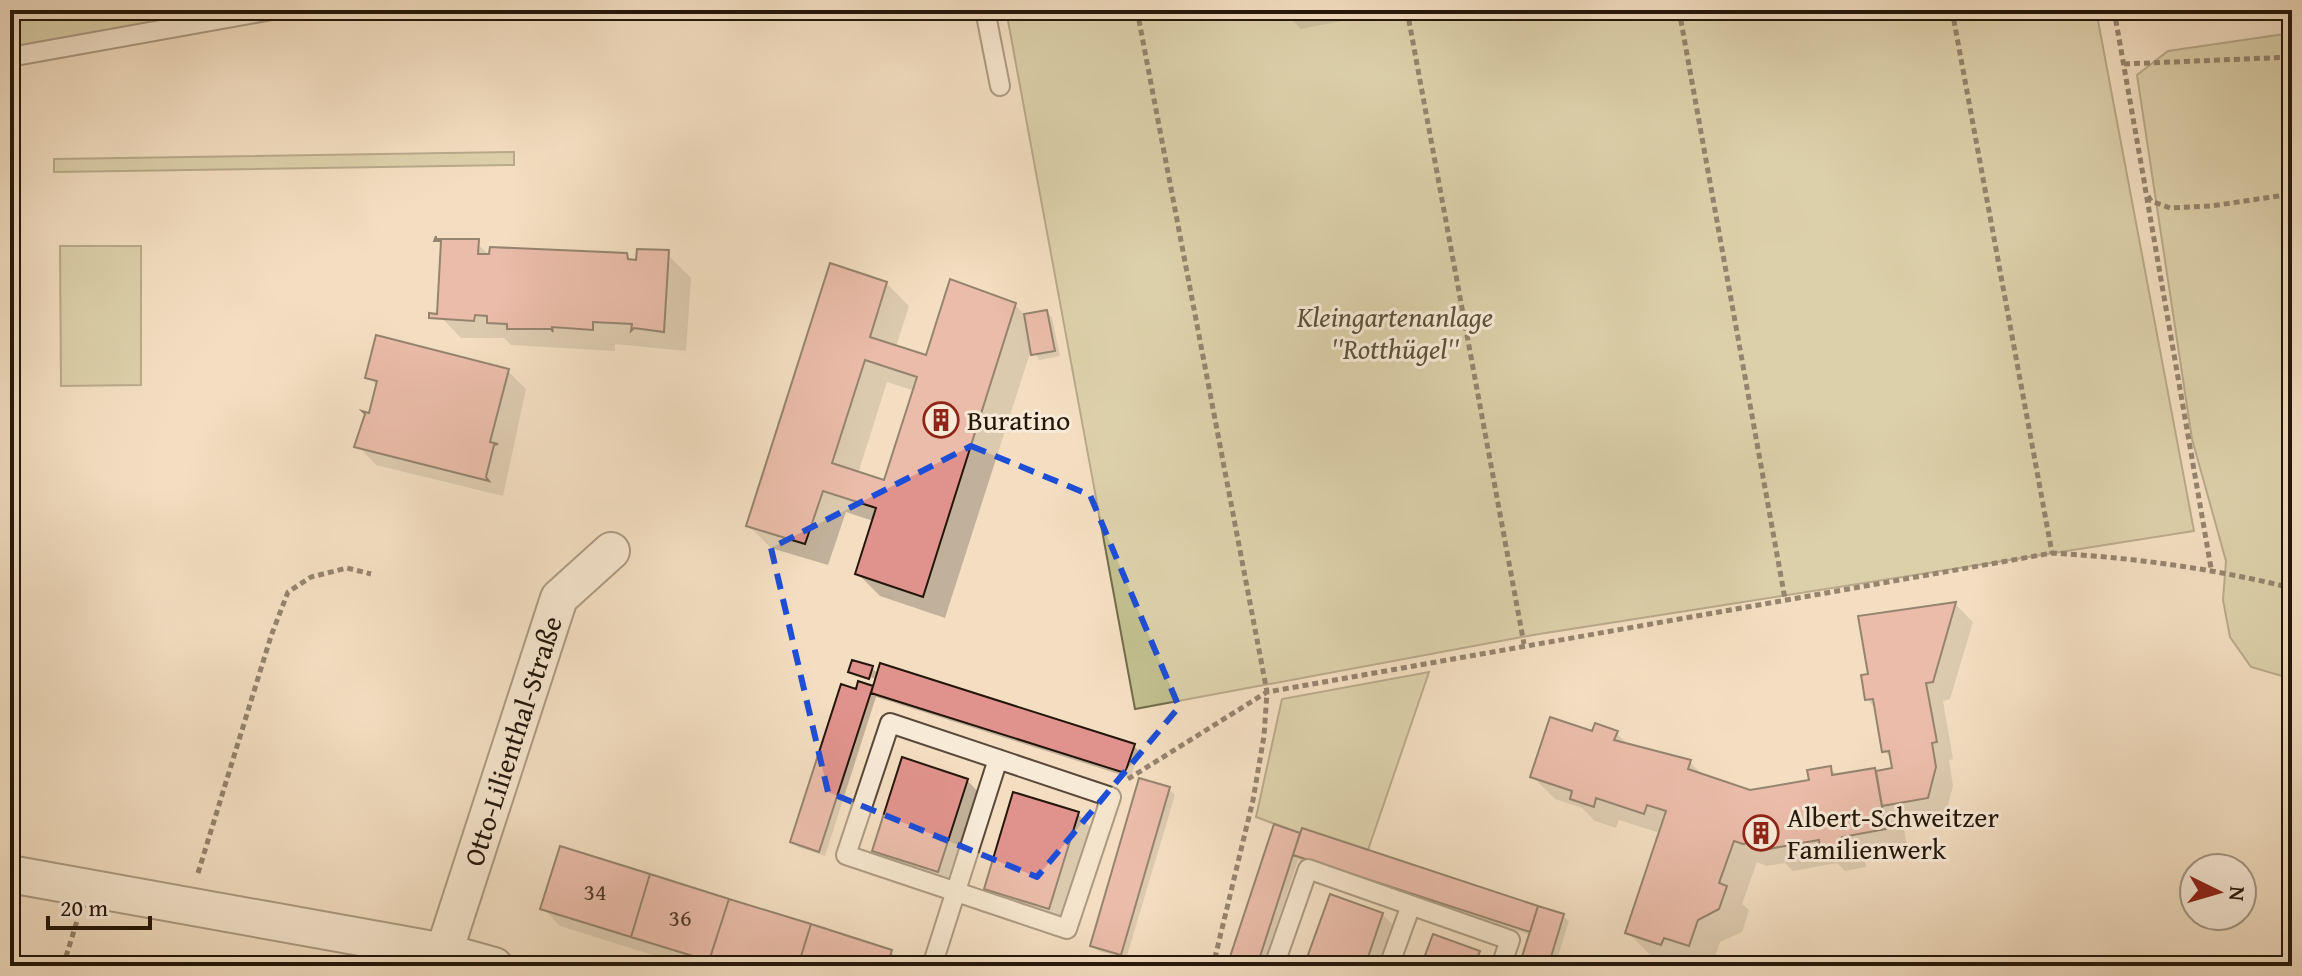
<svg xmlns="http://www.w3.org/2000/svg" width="2302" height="976" font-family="'Gentium Book Plus',serif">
	<rect width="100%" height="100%" fill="#f3dec1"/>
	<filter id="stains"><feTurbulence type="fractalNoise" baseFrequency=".0025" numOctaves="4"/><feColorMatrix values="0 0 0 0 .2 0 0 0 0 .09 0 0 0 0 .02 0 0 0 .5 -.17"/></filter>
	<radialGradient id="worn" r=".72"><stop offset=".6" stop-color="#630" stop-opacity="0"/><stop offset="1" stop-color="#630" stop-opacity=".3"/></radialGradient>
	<path fill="#c2bf8e" stroke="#736b4c" stroke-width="2" d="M10,10H271L10,55Z
		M1006,10H2096L2194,531L1533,635L1135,709Z
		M2292,33V679L2251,667L2230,637L2223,600L2226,561L2192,439L2137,75L2168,51Z
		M514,152V165L54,172V159Z
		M60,246H141V385L61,386Z
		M1429,672L1368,850L1302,829L1300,833L1256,817L1282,699Z"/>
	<path fill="#0003" fill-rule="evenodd" d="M1287,10H1344L1346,20L1301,29L1289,17Z
		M478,244L491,257L627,258L631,261L668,255L691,278L686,351L615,344V351L511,345L504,338H461L439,315Z
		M886,283L909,306L896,347L927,357L1015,305L1026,316L1047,312L1052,318L1060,356L1039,360L1032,347L945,618L880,596L857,573L873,521L846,512L828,565L771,548L749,526ZM887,382L915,391L886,483L858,474Z
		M508,371L526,389L503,496L376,465L359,447L378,387L370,378Z
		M1955,604L1973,622L1950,699L1943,701L1953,759L1949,760L1953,786L1945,816L1903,823L1908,851L1864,859L1866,867L1845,871L1837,863L1793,871L1785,863L1767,866L1757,862L1742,904L1749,910L1742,932L1720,942L1712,966L1686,959L1683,966L1650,955L1628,932L1660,833L1619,820L1616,828L1595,821L1582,808L1555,799L1533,777L1594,734L1616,733L1630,746L1690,762L1705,777L1750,792L1811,782L1830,768L1838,776L1895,770L1893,760L1884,751L1877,710L1867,699L1870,676Z
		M872,668L878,674L1134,746L1139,751L1131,778L876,697L825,856L798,847L792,841L860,684L874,688L875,683L855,676L878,684L879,680L850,671Z
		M967,780L984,798L956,888L892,868L875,850Z
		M1169,789L1175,795L1126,959L1098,951L1093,945Z
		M1078,814L1095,832L1067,925L1004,906L986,888Z
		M1275,827L1563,916L1569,921L1555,966H1521L1531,935L1298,860L1263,966H1229Z
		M543,908L891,952L905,966H688L560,926Z
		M1382,914L1394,926L1380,966H1306Z
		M1479,953L1490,966H1424Z"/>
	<path fill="#e0938c" stroke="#24170a" stroke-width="2" fill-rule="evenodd" d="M1285,10H1327L1287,18Z
		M436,236V239H479L478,254H489L490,247L627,253L628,259L636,260L637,249L669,250L664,332L634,328L631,331L632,324L593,322V330L552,327L553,332L551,329H507V324L487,323V316L475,315L474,321L429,318V313L437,314L441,241H434Z
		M830,263L887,282L870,337L926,355L950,279L1016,303L923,597L855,574L876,508L823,491L805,544L746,526ZM865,360L917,377L884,480L832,463Z
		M1047,310L1055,351L1031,355L1024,314Z
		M376,335L509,369L490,442L498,444L494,445L486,477L489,481L354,447L365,414L362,411L369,413L377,381L365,378Z
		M1956,602L1933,682L1926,683L1937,742L1932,743L1936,767L1928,798L1882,806L1876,771L1892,768L1889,751L1882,752L1873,699L1865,700L1861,675L1868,674L1858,616Z
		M852,660L873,666L869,679L848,672Z
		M880,663L1135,744L1125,773L871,693Z
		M858,681L873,686L819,852L790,842L841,684L856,689Z
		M1550,717L1592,731L1595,723L1618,731L1614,740L1691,760L1688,769L1750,790L1809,780L1807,770L1831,766L1832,775L1875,768L1886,829L1842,837L1844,845L1820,849L1819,840L1768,849L1767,840L1743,844L1734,841L1719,883L1727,886L1719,909L1698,920L1689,946L1664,938L1661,945L1625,933L1666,811L1647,805L1644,814L1596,798L1594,807L1570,799L1572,791L1530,777Z
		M902,757L968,779L938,872L872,851Z
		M1139,778L1170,787L1121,955L1090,946Z
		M1013,792L1079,812L1049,909L984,889Z
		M1274,824L1300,833L1257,966H1227Z
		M1302,828L1538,906L1530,932L1293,855Z
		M560,846L650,874L631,937L540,909Z
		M650,874L729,899L709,961L631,937Z
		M1330,894L1383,913L1365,966H1304Z
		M729,899L811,924L798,966H723L709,961Z
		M1538,906L1564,914L1550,960L1548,966H1519Z
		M811,924L892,950L887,966H798Z
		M1433,934L1480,951L1474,966H1421Z"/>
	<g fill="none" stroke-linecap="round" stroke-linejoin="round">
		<defs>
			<path id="lane" d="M985,10L1000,86
				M10,57L272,10
				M890,723L1111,797L1067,929L846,855Z
				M932,966L998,759
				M1274,966L1308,869L1510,940L1501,966
				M1389,966L1411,905"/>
			<g id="street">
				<path d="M10,874L444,952L494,966"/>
				<path id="s1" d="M444,952L559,598L611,551"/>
			</g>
		</defs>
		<use href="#lane" stroke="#584938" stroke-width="22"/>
		<use href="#street" stroke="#584938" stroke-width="40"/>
		<path stroke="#24170a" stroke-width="5" stroke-dasharray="6 4" stroke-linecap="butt" d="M1137,10L1267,692L1264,736L1253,800L1213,966
			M1407,10L1524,644
			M1679,10L1785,599
			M1952,10L2052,553
			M2114,10L2145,186
			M2124,64L2292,57
			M2145,187L2211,568
			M2148,196L2151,201L2170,208L2211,206L2292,194
			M1128,779L1267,692L2052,553C2136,558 2210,568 2292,588
			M198,873L271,636L288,592L311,577L347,568L371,574
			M63,966L77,921"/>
		<use href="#lane" stroke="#f7ead7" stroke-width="18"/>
		<use href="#street" stroke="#f7ead7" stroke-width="36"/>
	</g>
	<path d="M0 0H2302V976H0ZM971,446L1090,495L1179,707L1037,877L828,792L771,548Z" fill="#f3dec1" fill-opacity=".55" fill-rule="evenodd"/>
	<path fill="none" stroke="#1d4ed8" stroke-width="6" stroke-dasharray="16 10" stroke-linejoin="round" d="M971,446L1090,495L1179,707L1037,877L828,792L771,548Z"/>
	<defs>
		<symbol id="building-ring" viewBox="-11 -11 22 22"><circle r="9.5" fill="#f7ead7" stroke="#8f2418" stroke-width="1.5"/><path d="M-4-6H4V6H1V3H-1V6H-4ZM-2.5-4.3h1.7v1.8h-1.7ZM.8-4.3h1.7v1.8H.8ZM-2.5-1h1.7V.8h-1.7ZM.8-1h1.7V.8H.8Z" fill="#8f2418"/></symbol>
	</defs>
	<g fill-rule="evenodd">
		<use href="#building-ring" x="921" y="400" width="40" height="40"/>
		<use href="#building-ring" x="1741" y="813" width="40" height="40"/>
	</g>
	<g text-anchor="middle" stroke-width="6" stroke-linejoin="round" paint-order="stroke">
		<g font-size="24" fill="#53362a">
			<text x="595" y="900">34</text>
			<text x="680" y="926">36</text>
		</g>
		<g font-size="28" font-style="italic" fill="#5b5238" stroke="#f7ead7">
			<text x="1395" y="327">Kleingartenanlage<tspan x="1395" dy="32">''Rotthügel''</tspan></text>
		</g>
		<g font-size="28" fill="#24170a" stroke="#f7ead7" text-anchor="start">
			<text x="967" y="430">Buratino</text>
			<text x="1787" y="827">Albert-Schweitzer<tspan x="1787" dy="32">Familienwerk</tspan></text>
		</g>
		<g font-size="28" fill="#24170a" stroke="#f7ead7">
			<text dy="10" stroke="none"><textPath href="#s1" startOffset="222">Otto-Lilienthal-Straße</textPath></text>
		</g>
	</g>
	<rect width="2302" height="976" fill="none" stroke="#f3dec1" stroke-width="40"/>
	<rect x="12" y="12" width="2278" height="952" fill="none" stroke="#24170a" stroke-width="4"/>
	<rect x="20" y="20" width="2262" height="936" fill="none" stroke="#24170a" stroke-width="2"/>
	<g transform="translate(2218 892) rotate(95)"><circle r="38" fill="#f7ead7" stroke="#a39685" stroke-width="2"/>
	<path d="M0-6L14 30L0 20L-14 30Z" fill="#8f2418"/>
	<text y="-12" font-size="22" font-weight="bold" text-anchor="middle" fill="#24170a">N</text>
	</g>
	<path d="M48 916v12h102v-12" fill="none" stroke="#24170a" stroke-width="4"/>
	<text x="60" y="916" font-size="24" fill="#24170a" stroke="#f7ead7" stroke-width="6" paint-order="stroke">20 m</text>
	<rect width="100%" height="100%" filter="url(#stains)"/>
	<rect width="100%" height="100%" fill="url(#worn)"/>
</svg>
